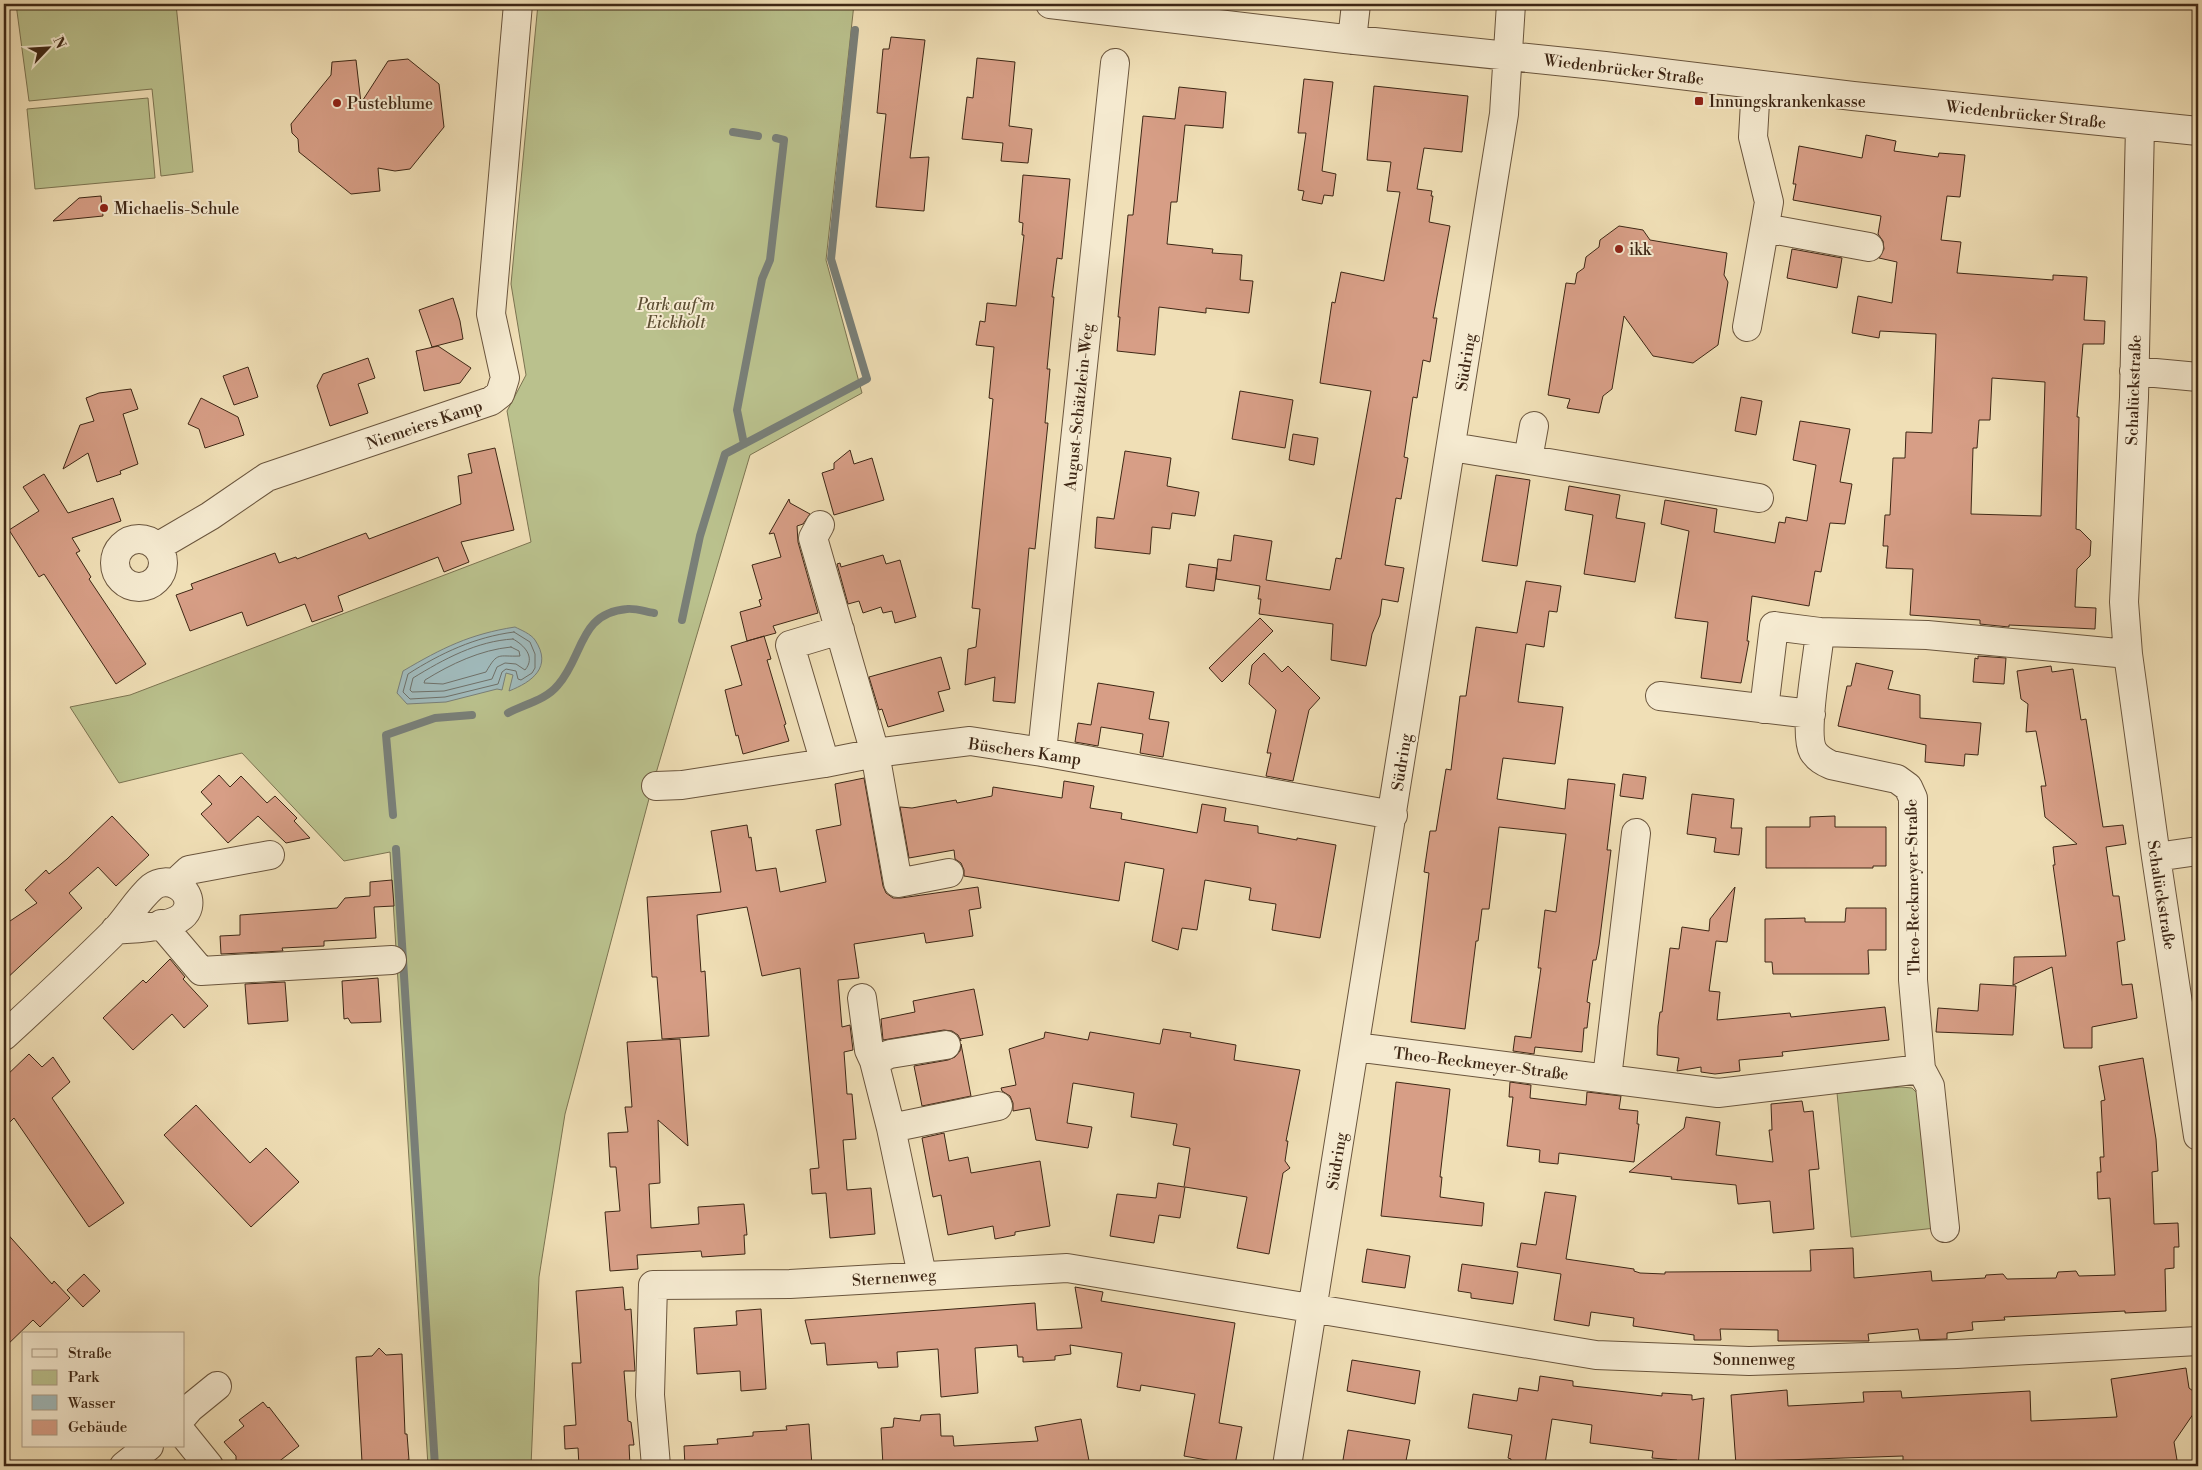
<svg xmlns="http://www.w3.org/2000/svg" width="2202" height="1470" font-family="'Libre Bodoni',serif">
	<rect width="100%" height="100%" fill="#f0dfb6"/>
	<filter id="stains"><feTurbulence type="fractalNoise" baseFrequency=".004" numOctaves="4"/><feColorMatrix values="0 0 0 0 .2 0 0 0 0 .09 0 0 0 0 .02 0 0 0 .5 -.17"/></filter>
	<radialGradient id="worn" r=".72"><stop offset=".6" stop-color="#630" stop-opacity="0"/><stop offset="1" stop-color="#630" stop-opacity=".3"/></radialGradient>
	<path fill="#bac18d" stroke="#7c7451" d="M16,4H176L193,172L161,176L152,89L29,101Z
		M538,4H854L826,260L862,393L750,455L654,780L565,1114L539,1277L531,1466H428L390,852L344,861L242,753L119,783L70,707L130,695L531,542L507,411L526,375L511,284Z
		M148,98L155,178L35,189L27,109Z
		M1901,1087L1912,1088L1922,1098L1936,1228L1851,1237L1837,1093Z"/>
	<path fill="#a0b9ba" stroke="#797f78" d="M515,627C521,630 531,634 535,640C553,667 532,682 509,691L513,675L506,673L502,690L497,689L446,702L407,704L397,693L403,671C442,648 470,634 515,627Z"/>
	<g fill="none" stroke-linecap="round" stroke-linejoin="round">
		<path stroke="#6f7068" stroke-width="1" d="M514,632L530,642L535,654V668L532,673L521,680L518,679L516,671L506,669L502,672L498,684L445,697L410,699L403,692L408,674C441,653 475,637 514,632Z
			M513,639C524,645 536,657 525,670L516,664L505,663L497,667L492,679L444,691L412,692L410,690L413,678C444,659 477,641 513,639Z
			M511,647L519,651L520,656C498,657 498,651 486,672L443,684L424,683L425,680C451,664 480,650 511,647Z"/>
		<path stroke="#797f78" stroke-width="8" d="M733,132L758,136
			M744,444L737,410L762,279L770,260L784,140L776,138
			M682,620L700,536L725,454L867,379L831,259L855,30
			M508,713C525,704 546,700 558,685C584,655 579,613 627,609C636,608 646,612 654,613
			M393,815L386,735L435,718L472,715
			M396,849L435,1466"/>
	</g>
	<path fill="#d79e86" stroke="#3e2715" fill-rule="evenodd" d="M891,37L925,40L910,158L929,157L924,211L876,207L886,114L877,113L883,49H889Z
		M977,58L1015,62L1009,126L1032,129L1028,163L1001,161L1003,143L962,139L967,97L973,98Z
		M408,59L439,84L444,127L410,169L395,171L378,168L380,191L351,194L299,152L298,139L292,133L291,124L331,75L332,62L356,60L361,103L388,61Z
		M1304,79L1333,82L1322,171L1336,174L1333,196L1324,195L1322,204L1302,200L1304,191L1298,190L1306,133H1298Z
		M1374,86L1468,96L1462,152L1424,148L1417,189L1432,191L1431,196H1433L1429,222L1450,226L1433,318H1437L1430,362L1423,360L1417,398L1413,397L1404,457L1408,458L1401,499L1396,498L1385,565L1404,568L1398,602L1382,599L1380,615L1372,634L1366,666L1331,660L1333,624L1259,614L1261,599H1258L1260,586L1216,579L1218,559L1231,561L1234,535L1272,541L1266,580L1330,590L1336,558L1341,559L1371,391L1320,383L1332,302L1335,303L1341,272L1384,281L1400,192L1387,191L1391,162L1367,160Z
		M1179,87L1226,92L1223,128L1185,125L1177,202H1171L1167,244L1213,249L1212,253L1242,255L1240,280L1253,281L1249,313L1206,308V313L1159,307L1155,355L1117,351L1120,317H1118L1128,215H1133L1143,116L1175,119Z
		M1866,135L1896,141L1894,151L1938,157L1939,153L1965,155L1960,197L1947,196L1941,240L1961,242L1957,273L2053,280V275L2087,277L2084,320L2105,321L2104,344H2083L2077,417H2079L2076,529L2080,530L2091,541L2090,556L2077,569L2075,607L2096,608L2095,629L2009,625V627L1980,624V620L1910,615L1913,569L1886,568L1888,546H1883L1885,515H1890L1893,458H1905L1906,432L1932,433L1936,334L1880,331L1879,338L1852,333L1858,296L1892,303L1897,262L1879,258L1884,249L1883,241L1878,234L1881,216L1793,200L1796,184H1793L1799,146L1862,158ZM1992,378L2045,382L2041,516L1971,514L1973,448H1977L1979,420H1990Z
		M1023,175L1070,179L1062,259L1057,258L1052,297H1054L1047,369H1050L1045,423H1048L1035,549L1029,548L1015,703L993,701L995,677L965,685L968,649L976,647L980,609L972,608L993,399L989,398L994,347L976,345L980,321L985,322L987,303L1016,306L1024,235H1022L1023,223L1019,222Z
		M101,196L103,216L53,221L79,198Z
		M1619,226L1643,230L1650,240L1727,253L1724,275L1728,282L1718,345L1693,363L1653,356L1624,316L1612,389L1603,396L1599,413L1567,408L1570,399L1548,395L1566,283L1575,284L1577,273L1584,268L1586,257L1599,247L1600,240Z
		M1792,249L1842,258L1837,288L1787,278Z
		M453,298L460,321L463,339L432,347L419,310Z
		M438,346L471,368L460,383L424,391L416,351Z
		M368,358L375,378L358,384L368,413L330,426L317,386L323,374Z
		M248,367L258,397L234,405L223,376Z
		M131,389L138,409L123,414L138,464L120,471L121,474L97,482L88,453L63,469L80,425L94,421L86,398L99,393Z
		M1240,391L1293,400L1285,448L1232,439Z
		M1741,397L1762,401L1756,435L1735,431Z
		M201,398L238,417L244,435L205,448L199,429L188,424Z
		M1800,421L1850,429L1840,482L1852,484L1845,524L1830,523L1821,572L1815,571L1809,606L1752,596L1747,641H1749L1741,683L1701,678L1708,622L1675,618L1689,531L1661,524L1665,500L1717,509L1714,532L1775,543L1779,522L1785,523L1786,517L1807,521L1816,465L1793,460Z
		M1293,434L1318,438L1314,465L1289,460Z
		M495,448L514,530L461,542L469,562L444,572L438,557L338,596L343,611L312,622L305,604L247,626L242,612L190,631L176,595L193,589L191,584L275,553L279,563L296,557L297,559L366,533L369,539L461,504L458,476L472,473L468,454Z
		M850,450L854,464L872,458L884,500L834,515L822,473L834,469V463Z
		M1125,451L1171,458L1167,486L1199,492L1195,516L1172,513L1170,529L1152,527L1150,554L1095,548L1097,517L1114,519Z
		M44,474L68,513L113,498L121,521L72,538L80,551L76,553L91,577L89,579L146,664L116,684L44,574L39,577L9,530L39,511L23,487Z
		M1496,475L1530,480L1517,566L1482,561Z
		M1569,486L1620,495L1616,518L1645,523L1635,582L1584,574L1593,515L1565,510Z
		M789,499L790,503L810,514L803,524L797,526L798,542L818,613L773,626L776,633L747,641L740,612L761,606L759,600L762,599L752,565L781,557L774,533L769,534Z
		M883,555L886,564L900,560L916,617L895,623L892,611L883,613L881,607L863,613L859,601L848,604L837,564L840,563L841,567Z
		M1189,564L1217,568L1214,591L1186,587Z
		M1526,581L1561,586L1557,612L1549,611L1544,647L1526,644L1518,702L1563,707L1555,764L1503,758L1497,799L1565,809L1568,779L1615,784L1607,850H1611L1599,945L1596,960H1593L1587,1002L1590,1003L1587,1028H1584L1582,1052L1535,1047L1534,1054L1513,1051L1515,1036L1531,1038L1541,968H1538L1545,910L1556,912L1566,834L1499,827L1489,909H1482L1478,941H1476L1465,1029L1411,1022L1429,873L1424,872L1430,831H1436L1446,769L1451,770L1460,696H1466L1476,627L1517,633Z
		M1260,618L1273,631L1222,682L1209,668Z
		M764,636L771,659L767,660L786,724L784,725L789,741L743,754L738,735L736,736L725,690L742,685L731,646Z
		M1264,653L1282,672L1288,666L1320,698L1309,710L1293,781L1266,776L1271,753H1267L1276,710L1249,684L1252,665Z
		M1978,656L2006,658L2004,684L1973,682L1975,658L1978,659Z
		M941,657L950,689L938,692L944,711L888,727L882,709L879,710L869,677Z
		M1856,663L1893,671L1888,689L1920,695V718L1981,723L1978,755L1965,754L1964,766L1925,762L1926,745L1838,726L1847,686H1851Z
		M2051,666L2052,672L2073,669L2081,720L2086,719L2103,827L2123,825L2126,844L2106,847L2113,896H2119L2125,940L2117,942L2122,985L2132,984L2137,1018L2092,1027V1048H2064L2052,967L2013,985L2014,957L2066,956L2053,865H2055L2053,847L2077,844L2045,817L2041,786H2046L2036,731L2026,732L2028,704L2021,699L2017,671Z
		M1098,683L1154,692L1149,719L1169,722L1163,757L1140,753L1143,734L1101,727L1098,746L1075,742L1078,723L1091,725Z
		M1623,774L1646,777L1643,799L1620,796Z
		M219,775L230,787L241,776L267,803L275,796L297,818L294,821L310,838L286,843L258,816L228,843L201,814L212,804L201,792Z
		M864,778L883,886L886,893L893,898H901L978,887L981,908L969,910L973,936L926,943L924,933L854,944L859,978L838,980L842,1027L850,1025L853,1050L844,1052L847,1094H852L856,1139L843,1140L847,1190L871,1188L875,1234L830,1238L826,1193L812,1194L810,1169L819,1168L800,968L762,976L747,907L697,915L701,972L705,971L709,1036L662,1039L657,977H652L647,897L721,892L711,831L747,825L749,838L751,837L756,871L776,868L780,892L826,882L816,830L841,825L835,784Z
		M1064,781L1094,786L1090,808L1122,813L1121,819L1197,833L1202,804L1226,808L1224,821L1258,826V833L1297,840V838L1336,845L1320,938L1272,930L1276,904L1249,900L1251,888L1205,880L1197,930L1182,928L1178,950L1152,941L1164,869L1125,862L1119,901L964,876V870L961,863L955,859L954,850L909,858L900,807L912,808L956,800L957,803L992,796L993,787L1062,798Z
		M1692,794L1734,799L1731,828H1742L1739,855L1714,852L1716,838L1687,834Z
		M112,816L149,855L116,886L98,867L69,893L82,908L4,981V925L37,903L25,890L46,870L49,874L67,859Z
		M1835,816V827H1886V866H1873V868H1766V827H1810V817Z
		M392,880L394,906L374,907L376,938L324,941V946L282,948L283,951L221,954L220,936L240,935V915L337,908L345,898L370,896V882Z
		M1735,887L1727,942L1716,941L1709,991L1720,992L1717,1020L1790,1013L1791,1017L1885,1007L1889,1040L1782,1052L1783,1056L1739,1060L1740,1071L1715,1074L1701,1072V1067L1677,1071L1679,1058L1657,1055L1658,1026L1660,1012H1662L1670,948L1679,949L1682,927L1709,931L1710,919Z
		M1846,908H1886V950H1868L1869,974H1773L1772,962H1765V919L1805,918V922H1845Z
		M170,959L185,977L183,979L208,1006L184,1028L172,1014L133,1050L103,1018L143,980L146,983Z
		M378,978L381,1022L351,1023L348,1018L344,1019L342,981Z
		M285,982L288,1021L248,1024L245,984Z
		M1980,984L2016,986L2013,1035L1936,1032L1938,1008L1978,1011Z
		M974,989L983,1035L960,1039L961,1041L958,1035L952,1031L944,1030L883,1040L881,1019L915,1012L913,1001Z
		M1163,1029L1191,1033L1190,1037L1236,1045L1234,1060L1300,1070L1286,1141H1288L1285,1161L1290,1168L1283,1173L1269,1254L1237,1248L1247,1197L1185,1187L1180,1218L1159,1215L1154,1243L1110,1236L1117,1194L1156,1198L1158,1183L1184,1187L1190,1148L1173,1145L1177,1124L1131,1117L1134,1093L1073,1083L1067,1123L1092,1127L1088,1148L1036,1140L1030,1108L1013,1111V1103L1010,1096L1002,1091L1001,1088L1016,1085L1009,1049L1044,1038L1045,1032L1088,1040L1090,1032L1160,1044Z
		M680,1039L688,1146L658,1120L660,1183L649,1184L651,1228L699,1224L698,1207L744,1204L747,1235H744L745,1254L702,1257L701,1251L637,1255L638,1269L610,1271L605,1212L620,1211L616,1167H610L608,1133L628,1132L625,1107H632L627,1042Z
		M961,1044L971,1096L922,1106L914,1066L948,1060L955,1057L960,1051Z
		M29,1054L42,1067L53,1057L70,1082L52,1098L124,1203L89,1227L14,1118L4,1128V1078Z
		M2143,1058L2156,1139L2158,1171L2152,1172L2154,1224L2178,1223L2179,1247H2174V1268L2165,1269L2166,1311L2125,1313V1311L2004,1317L2005,1320L1972,1322L1973,1330L1947,1333V1339L1920,1340L1918,1329L1868,1334L1869,1341H1778V1330L1720,1329L1721,1340H1694V1335L1633,1326L1634,1318L1591,1312L1589,1326L1554,1320L1561,1274L1517,1267L1521,1243L1536,1245L1545,1192L1576,1196L1566,1259L1634,1269V1271L1640,1273L1665,1274V1272L1811,1271L1810,1250L1853,1248L1854,1278L1931,1271L1932,1281L1985,1278L1986,1275L2003,1274L2007,1279L2056,1278L2058,1272L2076,1271L2079,1276L2115,1275L2110,1198L2098,1199L2097,1172H2101L2100,1157H2104L2101,1101L2105,1100L2099,1066Z
		M1396,1082L1450,1089L1440,1177H1442L1440,1197L1484,1203L1482,1226L1381,1216Z
		M1510,1082L1531,1085L1530,1098L1586,1105L1587,1092L1621,1096L1619,1109L1638,1111L1637,1124H1639L1634,1162L1559,1153L1558,1164L1539,1162L1540,1150L1507,1146L1513,1097H1509Z
		M1802,1101L1804,1112L1813,1111L1819,1169L1809,1170L1814,1229L1773,1233L1770,1201L1738,1204L1736,1185L1671,1179L1672,1177L1629,1172L1684,1128L1686,1117L1720,1122L1716,1155L1773,1162L1769,1130H1772L1771,1104Z
		M196,1105L250,1163L266,1148L299,1182L251,1227L164,1135Z
		M944,1133L949,1161L968,1157L971,1173L1040,1161L1050,1226L1015,1232V1235L995,1239L993,1226L948,1235L941,1195L933,1197L922,1138Z
		M4,1230L52,1284L54,1281L70,1298L40,1327L33,1320L4,1348Z
		M1367,1249L1410,1256L1405,1288L1362,1282Z
		M1462,1264L1518,1272L1513,1304L1471,1298V1293L1458,1291Z
		M84,1274L100,1291L83,1307L67,1290Z
		M623,1287L625,1310L631,1309L635,1371H624L628,1421L631,1422L634,1445H629L630,1466H579L578,1448L565,1449L564,1426L576,1425L572,1363H581L576,1291Z
		M1075,1287L1103,1292L1101,1301L1235,1323L1219,1423L1242,1427L1235,1465L1184,1456L1195,1394L1141,1385L1140,1391L1117,1387L1122,1353L1070,1345L1071,1354L1055,1356V1360L1023,1362V1357H1018L1017,1345L975,1348L978,1393L941,1397L938,1349L897,1352L898,1367L878,1368L877,1362L827,1365L825,1343L811,1344L805,1320L1035,1303L1037,1330L1082,1328Z
		M761,1309L766,1389L741,1391L740,1371L697,1374L694,1328L737,1325L736,1311Z
		M379,1348L386,1355L402,1354L405,1434H407L409,1460H407V1466H365L364,1462H362L356,1357L372,1356Z
		M1352,1360L1420,1371L1415,1404L1347,1391Z
		M2186,1368L2189,1388L2197,1394L2198,1407L2174,1442L2178,1466H1903V1456L1755,1461V1463L1736,1465L1731,1395L1787,1390L1788,1406L1864,1402L1863,1392L1901,1391L1902,1398L2030,1391L2031,1421L2117,1417L2111,1379Z
		M1540,1376L1573,1381V1386L1662,1396V1393L1692,1395V1400L1704,1398L1698,1466H1677V1460L1652,1458L1653,1451L1590,1443L1592,1425L1552,1419L1545,1464L1536,1463V1466H1510L1511,1459L1508,1458L1512,1435L1468,1428L1473,1394L1517,1401L1519,1388L1538,1391Z
		M263,1402L268,1408L269,1407L299,1446L273,1466H245L236,1460V1456L224,1442L244,1426L239,1420Z
		M940,1414L941,1436H953L954,1446L1038,1441L1035,1427L1081,1419L1090,1466H954V1465L883,1466L881,1428L893,1427L894,1418L920,1421L921,1415Z
		M809,1424L812,1466H685L684,1446L718,1444L717,1439L753,1436V1432L787,1430L786,1426Z
		M1348,1430L1410,1440L1405,1466H1342Z"/>
	<g fill="none" stroke-linecap="round" stroke-linejoin="round">
		<defs>
			<path id="minor" d="M1050,4L1345,39L1605,66L1853,96L2198,131
				M1352,40L1356,4
				M2140,126L2134,397L2124,602L2128,654L2156,857L2198,1136
				M1765,228L1869,247
				M1747,327L1769,202L1753,137L1756,85
				M2134,371L2198,377
				M1452,447L1759,498
				M1528,459L1534,426
				M820,525L813,538L875,753L898,883L949,873
				M115 563a24 24 0 1 1 48 0a24 24 0 1 1-48 0Z
				M157,547L210,516L267,477L491,401L500,394L505,378L491,314L518,4
				M1820,632C1818,657 1803,732 1813,751C1818,759 1824,762 1831,765L1897,779L1908,787L1913,798V980L1921,1069L1930,1086L1945,1228
				M1660,696L1811,714
				M1764,709L1774,626L1820,632L1927,635L2128,654
				M1042,752L1115,63
				M825,763L790,645L840,630
				M656,786L682,785L825,763L875,753L970,741L1042,752L1393,815
				M2156,857L2198,851
				M175,883L189,870L270,855
				M161,924L201,971L392,960
				M862,998L869,1050L874,1061L891,1128L922,1275
				M4,1036C41,1002 79,967 115,931C128,917 138,899 152,887C167,875 192,888 188,907C183,929 133,928 115,930
				M1355,1047L1718,1093L1921,1069
				M874,1061L890,1054L946,1045
				M1607,1078L1636,833
				M891,1128L998,1106
				M184,1415L190,1408L217,1386
				M184,1435L209,1466
				M124,1466L149,1446
				M656,1466L650,1395L653,1285L790,1284L1067,1268L1596,1355L1749,1361L1957,1354L2198,1341
				M1287,1466L1493,182L1504,114L1511,4"/>
		</defs>
		<use href="#minor" stroke="#6a553d" stroke-width="30"/>
		<use href="#minor" stroke="#f5ead0" stroke-width="28"/>
	</g>
	<g fill="#8f2418" stroke="#f5ead0" stroke-width="2">
		<rect x="1694" y="96" width="10" height="10" rx="2.5"/>
		<circle cx="337" cy="103" r="5"/>
		<circle cx="104" cy="208" r="5"/>
		<circle cx="1619" cy="249" r="5"/>
	</g>
	<g text-anchor="middle" stroke-width="4" stroke-linejoin="round" paint-order="stroke">
		<g font-size="16" fill="#3e2715" stroke="#f5ead0">
			<text transform="translate(1624 69) rotate(7)" y="6">Wiedenbrücker Straße</text>
			<text transform="translate(2026 114) rotate(6)" y="6">Wiedenbrücker Straße</text>
			<text transform="translate(1465 362) rotate(-81)" y="6">Südring</text>
			<text transform="translate(2133 390) rotate(-88)" y="6">Schalückstraße</text>
			<text transform="translate(1078 407) rotate(-84)" y="6">August-Schätzlein-Weg</text>
			<text transform="translate(424 424) rotate(-19)" y="6">Niemeiers Kamp</text>
			<text transform="translate(1025 751) rotate(8)" y="6">Büschers Kamp</text>
			<text transform="translate(1401 762) rotate(-81)" y="6">Südring</text>
			<text transform="translate(1912 887) rotate(-91)" y="6">Theo-Reckmeyer-Straße</text>
			<text transform="translate(2162 895) rotate(81)" y="6">Schalückstraße</text>
			<text transform="translate(1481 1063) rotate(7)" y="6">Theo-Reckmeyer-Straße</text>
			<text transform="translate(1336 1161) rotate(-81)" y="6">Südring</text>
			<text transform="translate(894 1277) rotate(-4)" y="6">Sternenweg</text>
			<text x="1754" y="1365">Sonnenweg</text>
		</g>
		<g font-size="16" fill="#3e2715" stroke="#f5ead0" text-anchor="start">
			<text x="1709" y="107">Innungskrankenkasse</text>
			<text x="347" y="109">Pusteblume</text>
			<text x="114" y="214">Michaelis-Schule</text>
			<text x="1629" y="255">ikk</text>
		</g>
		<g font-size="16" font-style="italic" fill="#5d4e33" stroke="#f5ead0">
			<text x="676" y="310">Park auf‘m<tspan x="676" dy="18">Eickholt</tspan></text>
		</g>
	</g>
	<rect width="2202" height="1470" fill="none" stroke="#f0dfb6" stroke-width="20"/>
	<rect x="5" y="5" width="2192" height="1460" fill="none" stroke="#3e2715" stroke-width="2.5"/>
	<rect x="10" y="10" width="2182" height="1450" fill="none" stroke="#3e2715"/>
	<rect x="22" y="1332" width="162" height="115" fill="#f5ead0" stroke="#ac9c85"/>
	<rect x="32" y="1349" width="25" height="8" fill="#f5ead0" stroke="#ac9c85"/>
	<text x="68" y="1358" font-size="15" fill="#3e2715">Straße</text>
	<rect x="32" y="1370" width="25" height="15" fill="#bac18d" stroke="#ac9c85"/>
	<text x="68" y="1382" font-size="15" fill="#3e2715">Park</text>
	<rect x="32" y="1395" width="25" height="15" fill="#a0b9ba" stroke="#ac9c85"/>
	<text x="68" y="1408" font-size="15" fill="#3e2715">Wasser</text>
	<rect x="32" y="1420" width="25" height="15" fill="#d79e86" stroke="#ac9c85"/>
	<text x="68" y="1432" font-size="15" fill="#3e2715">Gebäude</text>
	<g transform="translate(48 48) rotate(65)" stroke="#f5ead0" stroke-width="4" paint-order="stroke">
	<path d="M0-4L9 19L0 12L-9 19Z" fill="#3e2715"/>
	<text y="-8" font-size="14" font-weight="bold" text-anchor="middle" fill="#3e2715">N</text>
	</g>
	<rect width="100%" height="100%" filter="url(#stains)"/>
	<rect width="100%" height="100%" fill="url(#worn)"/>
</svg>
